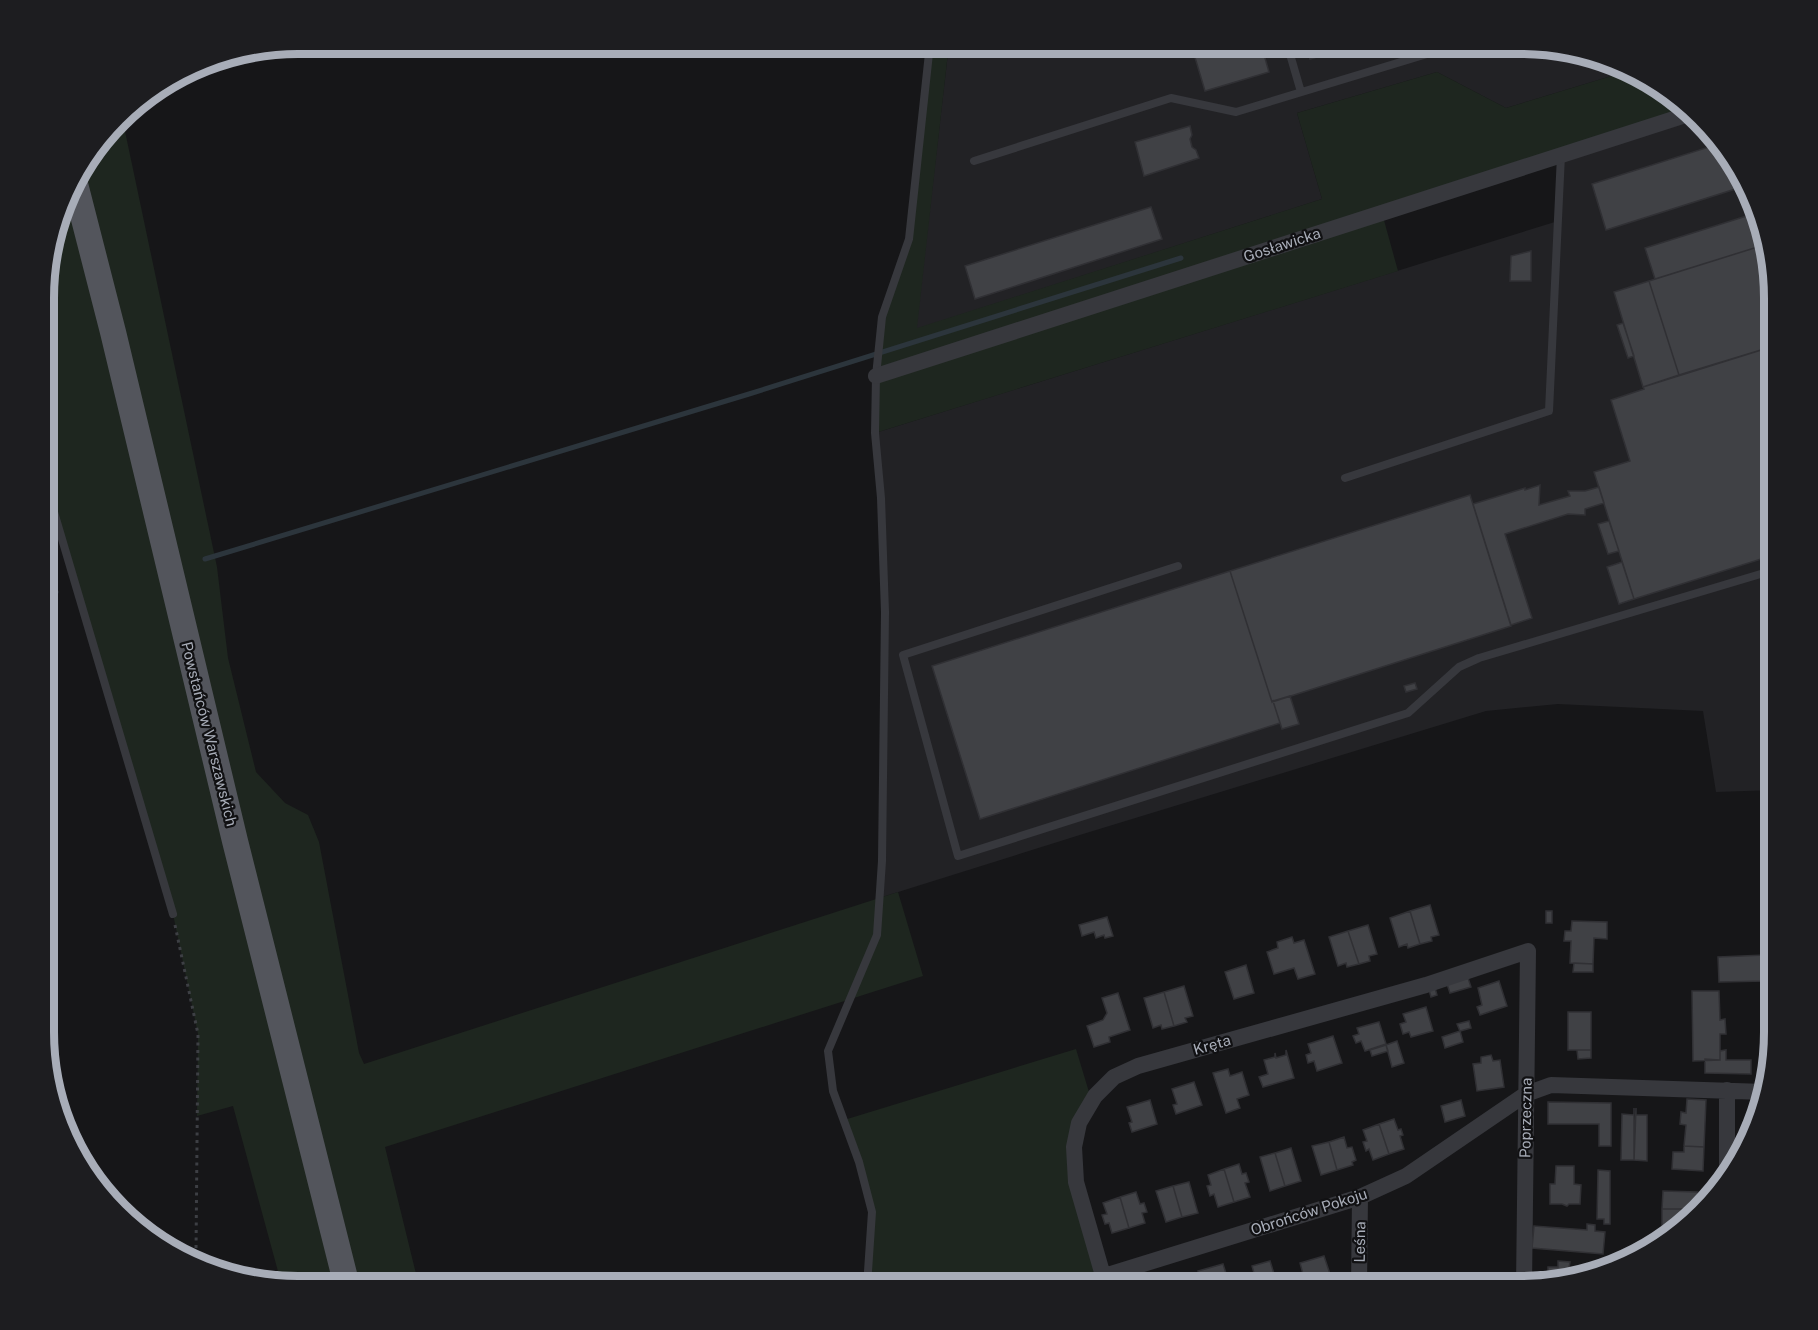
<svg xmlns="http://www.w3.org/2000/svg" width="1818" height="1330" font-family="'Public Sans',sans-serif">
	<rect width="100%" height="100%" fill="#161618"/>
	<path fill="#222225" d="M949,44H1536L1602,57L1628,71L1506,108L1437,72L1297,113L1322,199L916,329Z
		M1689,114L1748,185L1774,282V790L1716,792L1703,711L1558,704L1486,711L1083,834L879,898L885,612L875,433L1558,221L1561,155Z"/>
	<path fill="#1e261f" d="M930,44H949L917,328L1322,199L1297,113L1437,72L1506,108L1628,71L1675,96L1689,114L1382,213L1398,271L875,433L882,317L909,239Z
		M122,117L217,567L228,658L256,772L285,803L308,815L319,842L359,1053L364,1064L898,892L923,976L385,1147L419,1286H282L233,1106L197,1116L198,1034L173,914L46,485V265L70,185Z
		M1076,1049L1092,1102L1074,1147L1103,1277L1072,1286H867L872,1212L844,1120Z"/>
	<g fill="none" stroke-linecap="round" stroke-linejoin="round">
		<path stroke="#2c353c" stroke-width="5" d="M205,559L749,394L1181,258
			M46,592H56"/>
	</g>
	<path fill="#404145" stroke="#303034" stroke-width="1.5" d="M1191,44H1261L1269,72L1205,91Z
		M1305,44H1362L1310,59Z
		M1190,126L1192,135L1190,139L1192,147L1196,150L1199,158L1144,176L1135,142Z
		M1715,145L1748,185L1606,230L1592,184Z
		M1151,207L1162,239L975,299L965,266Z
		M1756,213L1764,245L1655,279L1645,248Z
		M1764,245L1774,282V346L1679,375L1649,281Z
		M1531,251V281H1510L1511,256Z
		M1649,281L1679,375L1643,387L1614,292Z
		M1623,323L1634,356L1628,358L1617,325Z
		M1774,346V555L1634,599L1594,472L1630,461L1611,400L1644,389L1643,387Z
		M1540,485L1539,505L1570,496L1568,491H1585L1599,487L1604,503L1585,509V515L1568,514L1505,534L1532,618L1511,625L1473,504L1525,488V490Z
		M1470,495L1511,626L1272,702L1230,571Z
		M1609,521L1619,551L1608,554L1598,524Z
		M1622,562L1634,599L1619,604L1607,567Z
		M1230,571L1272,702L1273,701L1280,723L980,819L932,666Z
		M1415,683L1417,689L1406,692L1404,686Z
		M1290,696L1299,724L1282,729L1273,701Z
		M1430,905L1439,935L1431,937L1432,941L1420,944L1410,911Z
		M1410,911L1420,944L1408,948L1407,944L1399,947L1390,918Z
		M1546,911H1552V923H1546Z
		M1107,917L1113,936L1105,938L1104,935L1096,938L1094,932L1082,936L1079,925Z
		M1572,921L1607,922V939L1594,938L1593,964L1570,963L1571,941H1564L1565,931H1571Z
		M1368,925L1377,954L1369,956L1370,961L1359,964L1348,931Z
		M1348,931L1359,964L1347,967L1346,963L1338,966L1329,937Z
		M1292,937L1294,943L1304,940L1315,974L1298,979L1294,968L1274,974L1267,952L1278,948L1277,942Z
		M1765,955L1766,981L1719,982L1718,957Z
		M1574,963L1593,964V972H1573Z
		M1246,965L1254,993L1234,999L1225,972Z
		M1468,978L1471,987L1450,993L1447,984Z
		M1499,981L1507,1006L1480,1015L1477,1007L1482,1005L1478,988Z
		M1184,986L1193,1016L1185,1018L1187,1022L1174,1026L1164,992Z
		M1435,988L1437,995L1431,997L1429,990Z
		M1692,991H1719L1720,1020L1725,1019L1726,1034H1720V1060L1693,1061Z
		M1164,992L1174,1026L1162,1029L1161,1025L1153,1028L1144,998Z
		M1118,993L1130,1030L1109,1037L1110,1042L1094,1047L1087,1026L1103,1020L1107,1013L1102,998Z
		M1769,996H1774V1015H1769Z
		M1426,1007L1433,1031L1411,1037L1409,1032L1403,1034L1400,1024L1406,1022L1403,1014Z
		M1568,1012H1591V1050H1568Z
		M1769,1015H1774V1048L1769,1073Z
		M1469,1021L1471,1028L1460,1031L1457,1024Z
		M1379,1022L1386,1044L1365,1051L1361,1041L1356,1043L1353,1036L1359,1034L1357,1028Z
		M1460,1031L1463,1042L1445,1048L1442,1037Z
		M1333,1036L1342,1063L1317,1071L1314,1061L1308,1063L1306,1055L1311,1053L1308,1044Z
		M1397,1041L1404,1063L1392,1067L1386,1045Z
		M1386,1045L1388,1051L1372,1056L1370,1050Z
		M1286,1050L1294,1078L1263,1087L1259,1077L1268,1074L1264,1060L1275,1057V1053L1276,1058L1286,1055Z
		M1577,1050H1591V1058L1578,1059Z
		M1726,1050V1060H1751V1074L1705,1073V1059L1720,1060V1051Z
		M1491,1055L1493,1061L1500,1060L1504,1087L1477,1091L1473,1064L1481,1063V1057Z
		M1228,1069L1230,1076L1242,1072L1249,1095L1237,1099L1240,1108L1226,1113L1213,1073Z
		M1194,1082L1202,1105L1176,1114L1173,1105L1177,1104L1172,1089Z
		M1687,1099L1706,1100L1704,1147L1684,1146L1686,1125L1680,1124L1681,1112L1686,1113Z
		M1150,1100L1157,1124L1132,1132L1129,1123L1132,1122L1127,1107Z
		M1461,1100L1465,1116L1445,1122L1441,1106Z
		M1548,1102L1611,1103V1146H1599V1124H1548Z
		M1634,1108V1160H1621L1622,1114L1634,1115Z
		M1636,1108V1115H1647V1161L1634,1160Z
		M1750,1115H1760L1750,1134Z
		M1394,1119L1398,1130L1401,1129L1403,1135L1400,1136L1404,1149L1389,1154L1379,1124Z
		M1379,1124L1389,1154L1373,1160L1369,1149L1366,1151L1363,1142L1367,1141L1363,1130Z
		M1344,1137L1347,1148L1352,1147L1356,1160L1352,1162L1353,1165L1337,1170L1329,1142Z
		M1329,1142L1337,1170L1321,1175L1312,1146Z
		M1684,1146L1704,1147L1703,1171L1672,1169L1673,1152H1684Z
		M1291,1148L1301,1181L1285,1186L1275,1153Z
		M1275,1153L1285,1186L1270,1191L1260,1157Z
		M1239,1164L1242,1174L1246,1173L1249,1182L1245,1183L1250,1197L1234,1202L1224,1169Z
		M1556,1166H1574V1184L1581,1185L1580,1204H1569L1567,1206L1562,1204H1550V1184H1555Z
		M1224,1169L1234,1202L1218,1207L1214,1194L1210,1196L1207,1186L1211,1185L1208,1175Z
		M1598,1170L1610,1171V1224H1604V1219H1597Z
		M1189,1182L1198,1213L1182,1217L1173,1186Z
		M1173,1186L1182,1217L1166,1222L1156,1191Z
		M1663,1191L1698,1192V1206L1695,1209H1662Z
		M1136,1192L1140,1204L1144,1203L1147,1212L1142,1213L1145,1223L1129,1228L1120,1197Z
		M1120,1197L1129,1228L1112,1233L1109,1223L1105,1224L1102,1215L1107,1214L1103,1203Z
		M1662,1209H1695L1673,1227L1662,1226Z
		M1587,1224L1595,1225V1231L1605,1232L1603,1254L1532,1248L1534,1226L1587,1230Z
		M1324,1256L1334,1286H1298L1295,1276L1303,1274L1300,1263Z
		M1270,1261L1275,1277L1267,1279L1269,1286H1246L1243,1277L1254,1273L1252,1266Z
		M1558,1261L1570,1262L1569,1268H1577L1576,1273L1548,1280V1267H1558Z
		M1223,1264L1230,1286H1197L1196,1284L1201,1282L1198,1271Z
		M1437,1282L1458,1283V1286H1437Z"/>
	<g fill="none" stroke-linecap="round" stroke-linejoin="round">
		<path stroke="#3d3f44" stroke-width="3" stroke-dasharray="3 4.5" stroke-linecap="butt" d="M175,925L198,1034L196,1252L194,1261"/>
		<path stroke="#37383d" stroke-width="8" d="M1287,44L1301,92
			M974,161L1171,98L1236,112L1460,44
			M1345,478L1549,411L1561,155
			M46,485L173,914
			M1178,566L903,655L958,856L1408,713L1459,667L1479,658L1774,570
			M867,1286L872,1212L859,1162L833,1091L828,1051L877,935L882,861L885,612L881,498L875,433L876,376L882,317L909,239L930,44"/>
		<path stroke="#37383d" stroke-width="16" d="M876,376L1689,114
			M1727,1177V1090
			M1072,1286L1360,1197L1406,1176L1526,1094L1551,1085L1765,1092
			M1106,1286L1076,1182L1074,1147L1079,1123L1095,1096L1114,1077L1138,1066L1426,985L1528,951L1524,1286
			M1359,1286L1360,1197"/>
		<path stroke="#53555c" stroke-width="26" d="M74,180L113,332L235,841L347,1286"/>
	</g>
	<g text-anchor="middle" stroke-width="4.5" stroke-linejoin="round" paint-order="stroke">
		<g font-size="15" fill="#a8adb8" stroke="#111113">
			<text transform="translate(1282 245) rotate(-18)" y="5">Gosławicka</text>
			<text transform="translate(209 734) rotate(76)" y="5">Powstańców Warszawskich</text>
			<text transform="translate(1212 1045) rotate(-16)" y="5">Kręta</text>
			<text transform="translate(1526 1118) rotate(-89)" y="5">Poprzeczna</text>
			<text transform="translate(1309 1212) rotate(-18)" y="5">Obrońców Pokoju</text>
			<text transform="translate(1360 1242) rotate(-89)" y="5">Leśna</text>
		</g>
	</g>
	<path d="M0 0H1818V1330H0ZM298 54H1520A244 244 0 0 1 1764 298V1032A244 244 0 0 1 1520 1276H298A244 244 0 0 1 54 1032V298A244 244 0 0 1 298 54Z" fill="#1d1d20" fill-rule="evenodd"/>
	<path fill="none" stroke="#a8adb8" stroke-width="8" d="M298 54H1520A244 244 0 0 1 1764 298V1032A244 244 0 0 1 1520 1276H298A244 244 0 0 1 54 1032V298A244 244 0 0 1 298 54Z"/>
</svg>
